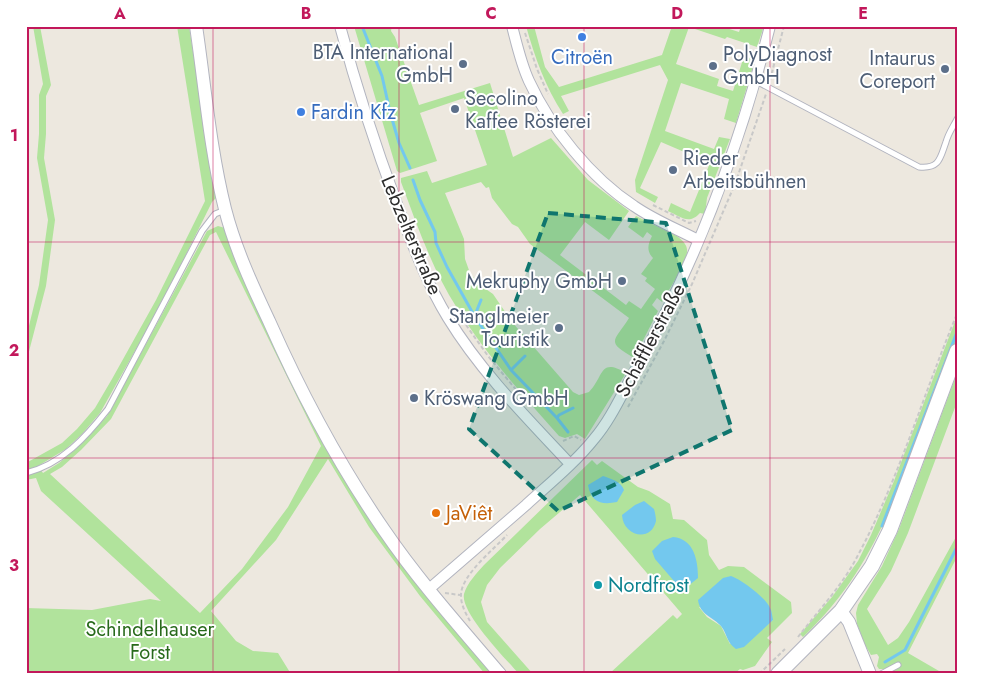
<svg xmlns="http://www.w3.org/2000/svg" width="983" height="700" font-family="Jost,sans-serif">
	<rect width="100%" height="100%" fill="#ede8df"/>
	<path fill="#b1e39c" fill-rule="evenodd" d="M33,26H40L51,85L46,96V134L44,158L55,220L46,286L26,363V338L39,285L48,220L37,158L39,134V95L43,84Z
		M177,26H189L216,198L212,202L162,303L100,413L82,434L66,449L38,466L43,473L59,463L78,447L107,416L207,231L218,226L225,228L328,445L493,674H485L420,596L369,527L328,459L276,540L211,611L236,641L253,651L278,653L291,674H26V608L92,610L150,599L161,601L41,491L36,478L26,480V463L62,443L77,429L95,408L112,379L156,300L205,201ZM216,232L321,446L288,507L242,569L200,613L50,474L62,467L81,450L111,419L210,235Z
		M354,26H392L391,31L395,37L419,105L490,83L513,157L551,138L588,180L629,211L609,240L585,222L560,255L626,305L629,301L641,309L655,289L645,281L647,278L641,274L653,258C646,251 648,244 652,236L647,232L643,238L628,227L636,216L677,236C682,240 688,245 687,252C687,263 668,291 662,302L657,298L652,305L658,311L634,358C605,341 614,342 629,318L530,244L518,227L512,224L492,198L489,187L486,188L481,182L445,193L464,239L465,259L470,273L480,285L493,294L512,322L573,392L579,395L589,392C604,377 599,357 626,373L585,439L577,434L565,438L559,436C523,395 486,355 457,308C432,269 417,225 401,182V178L427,171L432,183L487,165L464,98L420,113L437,161L400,173L397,171Z
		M526,26H534L545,67L559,87L662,55L672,26H720L739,32L741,26H764L757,47L727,37L725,39L689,27L676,64L719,79L717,86L733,91L744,56L755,60L736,123L724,119L729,99L681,83L665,131L714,149L719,137L730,139L707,198L705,214L700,213C689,225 681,217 668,211L671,203L690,212L710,163L661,142L640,188L658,197L655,203L636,192L635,180L668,80L660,65L561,96L569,111L563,114C545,86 535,58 526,26Z
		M957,316V340C943,378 928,416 913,453C884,526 861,582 803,637L800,634L832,597L858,561L871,535L894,481Z
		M957,373V402L908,533L891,571L867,609L888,645L898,638L909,622L957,535V557L908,653L939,671V674H885L888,669H879L877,666L879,657L877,654L871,655L865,645L857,624L856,613L858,605L882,566L899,529Z
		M592,460L597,465L602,461L638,487L649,491L670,504L673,519L684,520L707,540L709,555L719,570L728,566L744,567L791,602L792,613L767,638L772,642L755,666L743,670L740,669L734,674H609L673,615L677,619L682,614L580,495L540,529L500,568L487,585L481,602L487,622L533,674H519C506,659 460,612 464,594C467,583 477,573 484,565ZM699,607L773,620L730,644L721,626L707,617Z"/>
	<path fill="#73c8ee" d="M603,476C611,479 621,481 624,490L617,502C602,505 591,503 588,485Z
		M644,501L654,509C655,512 656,518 656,521C651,543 623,536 622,515L635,505Z
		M673,537C694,539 698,560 698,578L688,586L680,588L655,559L652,551L662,541Z
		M731,576C742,580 766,598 770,608C772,611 772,616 773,620L744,647L736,649C726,642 728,635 721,626C713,617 700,615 698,600L723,578Z"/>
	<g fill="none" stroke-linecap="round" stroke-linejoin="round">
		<path stroke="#73c8ee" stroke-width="3" d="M362,26L382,76L390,112L399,143L410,168
			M413,180L420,200L435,232L436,243L447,267L475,317L511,370L557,418L568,432
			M475,315L481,300
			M511,370L525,356
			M557,418L559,415L573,408
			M882,526L957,332
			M885,662L905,650L957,547"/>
		<defs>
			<path id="service" d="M756,81L919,167C940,169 940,158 946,142C948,134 953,127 957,119
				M26,473C62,464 86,437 108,409L202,231L215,214L225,210
				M881,674L898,665"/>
			<path id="minor" d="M340,26C356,86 375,145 397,204C412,243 426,282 448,318C481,372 527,418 570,464
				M512,26C517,45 521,64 529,81C550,127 591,178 634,206C654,220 677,229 698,240
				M429,589C461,561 494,533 526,505C549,484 575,463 594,439C612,418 623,391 637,367C697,260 740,145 770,26"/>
			<path id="tertiary" d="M196,26C205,87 210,149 225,209C235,248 252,285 269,321C300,391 340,466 384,530C418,580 460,627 500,674
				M841,611L849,622L870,674"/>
			<path id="secondary" d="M778,674L841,611L872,566L890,530L957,351"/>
		</defs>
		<use href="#service" stroke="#b2b4bf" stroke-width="7"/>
		<use href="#minor" stroke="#b2b4bf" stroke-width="12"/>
		<use href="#tertiary" stroke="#b2b4bf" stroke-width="14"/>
		<use href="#secondary" stroke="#b2b4bf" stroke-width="16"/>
		<path stroke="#c8c8c8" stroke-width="2" stroke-dasharray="4 2.5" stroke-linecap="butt" d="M525,33L537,69L548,94
			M770,80L784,26
			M653,205L689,223L696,221
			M466,325L488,356L518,392
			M628,407L664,341L692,284L735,184L766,94
			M563,441L574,436L581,440
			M445,593L460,595
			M470,621C466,614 461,605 461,596C460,576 494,549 507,535
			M798,637C818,611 842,586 857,557C899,479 923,395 957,314
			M759,674L785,649"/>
		<use href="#service" stroke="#fff" stroke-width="5"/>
		<use href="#minor" stroke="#fff" stroke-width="10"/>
		<use href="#tertiary" stroke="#fff" stroke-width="12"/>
		<use href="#secondary" stroke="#fff" stroke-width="14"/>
	</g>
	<path fill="#0f766e" fill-opacity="0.2" stroke="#0f766e" stroke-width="4" stroke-dasharray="10 6" stroke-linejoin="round" d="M548,213L666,223L732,430L558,511L469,429Z"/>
	<path fill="none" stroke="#c2185b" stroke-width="1" stroke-opacity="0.55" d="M213,26V674M399,26V674M584,26V674M770,26V674M26,242H957M26,458H957"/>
	<g fill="#3f7fe0" stroke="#fff" stroke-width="2">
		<circle cx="582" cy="37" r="5"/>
		<circle cx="301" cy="112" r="5"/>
	</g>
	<g fill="#5c6f8a" stroke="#fff" stroke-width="2">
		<circle cx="463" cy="64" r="5"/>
		<circle cx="713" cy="66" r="5"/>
		<circle cx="945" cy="69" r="5"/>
		<circle cx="455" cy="109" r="5"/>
		<circle cx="673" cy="170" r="5"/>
		<circle cx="622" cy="281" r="5"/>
		<circle cx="559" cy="328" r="5"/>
		<circle cx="414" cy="398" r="5"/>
	</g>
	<circle fill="#e8710a" stroke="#fff" stroke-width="2" cx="436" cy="513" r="5"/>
	<circle fill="#0f9aa8" stroke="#fff" stroke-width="2" cx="598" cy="585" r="5"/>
	<g text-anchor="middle" stroke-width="4" stroke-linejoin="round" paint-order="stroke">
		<g font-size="20" fill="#4e5e75" stroke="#fff" text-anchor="end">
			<text x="453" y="59">BTA International<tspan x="453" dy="23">GmbH</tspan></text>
			<text x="723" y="61" text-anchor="start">PolyDiagnost<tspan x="723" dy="23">GmbH</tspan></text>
			<text x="935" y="65">Intaurus<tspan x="935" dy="23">Coreport</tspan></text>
			<text x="465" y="105" text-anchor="start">Secolino<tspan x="465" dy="23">Kaffee Rösterei</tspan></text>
			<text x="683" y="165" text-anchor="start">Rieder<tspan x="683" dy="23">Arbeitsbühnen</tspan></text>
			<text x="612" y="288">Mekruphy GmbH</text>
			<text x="549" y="323">Stanglmeier<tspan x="549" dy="23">Touristik</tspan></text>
			<text x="424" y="405" text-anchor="start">Kröswang GmbH</text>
		</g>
		<g font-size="20" fill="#366cbe" stroke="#fff">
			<text x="582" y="64">Citroën</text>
			<text x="311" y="119" text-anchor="start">Fardin Kfz</text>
		</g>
		<g font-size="20" fill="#2c2c2c" stroke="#fff">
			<text transform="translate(412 235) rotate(67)" y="7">Lebzelterstraße</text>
			<text transform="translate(650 340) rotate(-62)" y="7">Schäfflerstraße</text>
		</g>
		<g font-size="20" fill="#c56008" stroke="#fff" text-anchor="start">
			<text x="446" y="520">JaViêt</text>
		</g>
		<g font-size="20" fill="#0d838f" stroke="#fff" text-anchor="start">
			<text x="608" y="592">Nordfrost</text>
		</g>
		<g font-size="20" fill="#286a1b" stroke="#fff">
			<text x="150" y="636">Schindelhauser<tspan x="150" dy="23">Forst</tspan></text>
		</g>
	</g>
	<rect width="983" height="700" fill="none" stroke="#ffffff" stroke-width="55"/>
	<rect x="28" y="28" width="928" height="644" fill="none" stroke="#c2185b" stroke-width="2"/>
	<g font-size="16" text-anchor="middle" font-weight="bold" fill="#c2185b">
		<text x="120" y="19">A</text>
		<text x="306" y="19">B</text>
		<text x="491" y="19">C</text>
		<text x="677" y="19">D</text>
		<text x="863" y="19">E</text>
		<text x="14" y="141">1</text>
		<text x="14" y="356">2</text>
		<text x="14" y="571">3</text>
	</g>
</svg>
